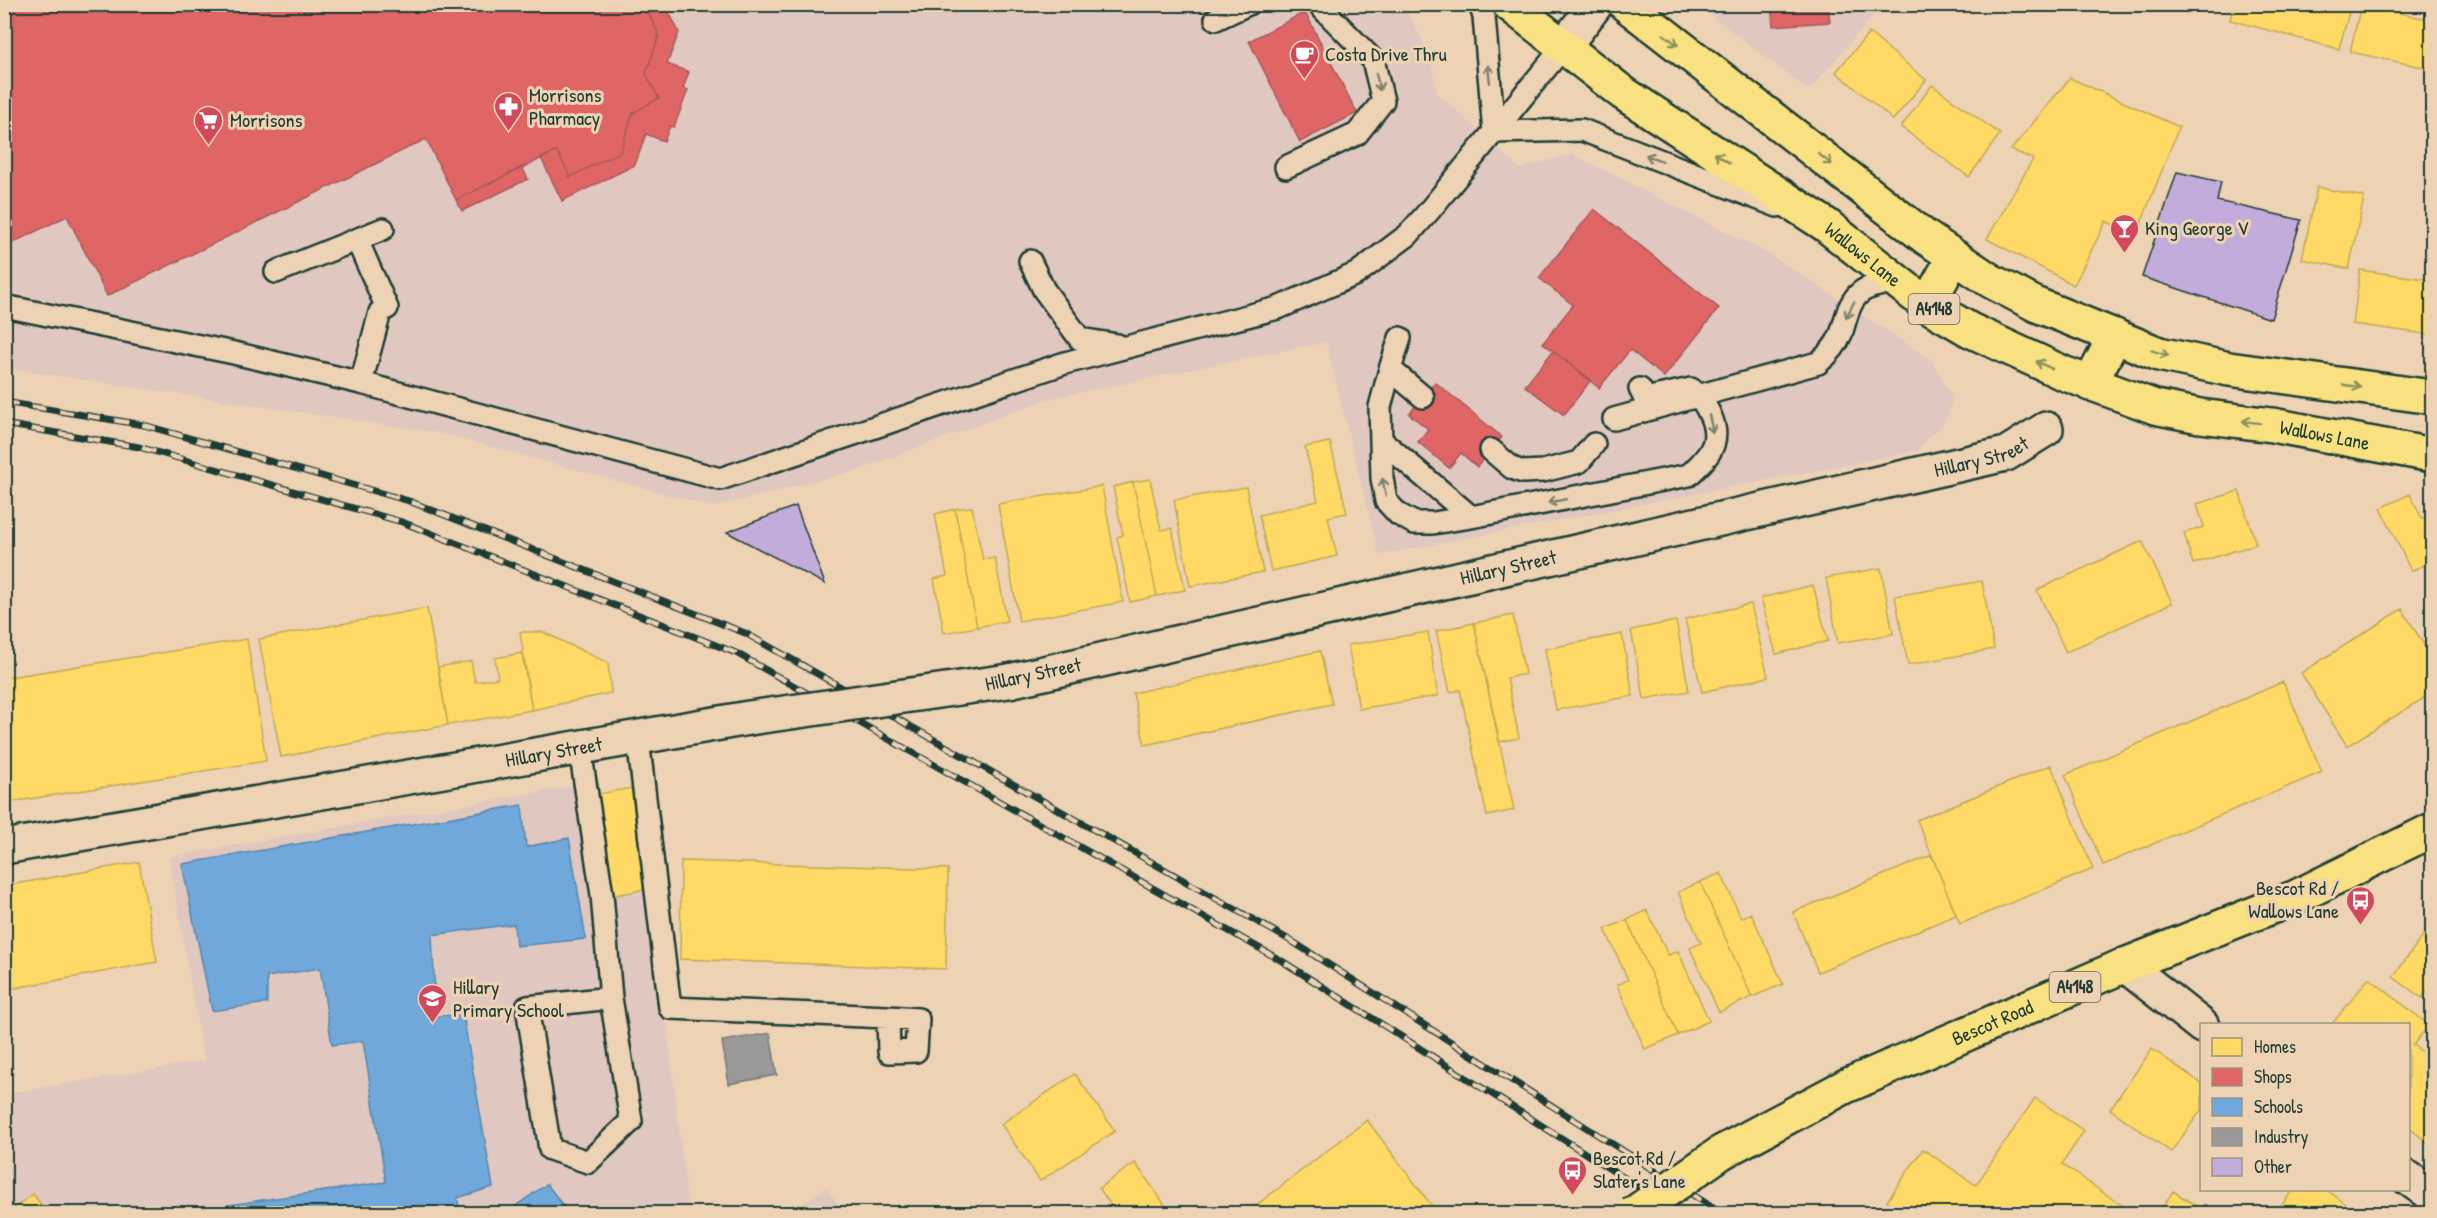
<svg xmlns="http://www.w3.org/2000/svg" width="2437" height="1218" font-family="'Patrick Hand',sans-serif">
	<rect width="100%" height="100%" fill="#edd2b4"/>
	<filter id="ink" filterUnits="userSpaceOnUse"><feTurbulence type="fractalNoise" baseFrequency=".0167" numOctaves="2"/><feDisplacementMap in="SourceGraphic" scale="12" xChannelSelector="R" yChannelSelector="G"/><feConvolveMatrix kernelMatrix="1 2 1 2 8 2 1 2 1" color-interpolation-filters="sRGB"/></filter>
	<g filter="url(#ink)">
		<path fill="#e0c7c0" d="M4,5H1404L1431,58L1437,93L1520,169L1572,154L1769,254L1931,360L1953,398L1946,420L1917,451L1379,555L1326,342L1047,399L858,470L714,507L440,433L5,368Z
			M1698,5H1882L1809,91Z
			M590,783L611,896L651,888L689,1213L5,1214V1094L204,1061L169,857Z
			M826,1188L845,1213H791Z"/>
		<path fill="#ffd966" stroke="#bcaa57" stroke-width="1.5" d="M2234,4H2350L2351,5L2339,49L2230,20Z
			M2361,5L2432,20V69L2350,52Z
			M1869,33L1926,80L1893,120L1836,72Z
			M2070,78L2179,127L2136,236L2106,221L2074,285L1987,239L2033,159L2011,150Z
			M1932,85L2000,134L1969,177L1901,127Z
			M2317,187L2364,197L2349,269L2302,259Z
			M2360,270L2432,280V335L2353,324Z
			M1330,442L1347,513L1328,517L1337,556L1271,571L1259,515L1318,501L1305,447Z
			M1150,479L1161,530L1172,528L1185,590L1157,596L1133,482Z
			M1133,482L1157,596L1130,602L1117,537L1123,535L1113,487Z
			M1102,486L1123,602L1019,621L998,504Z
			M1246,487L1263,572L1190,586L1174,500Z
			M2239,491L2256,544L2193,564L2184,533L2204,527L2197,504Z
			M2410,494L2422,519L2432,514V561L2411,571L2381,508Z
			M972,507L983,560L995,558L1007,621L977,627L955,509Z
			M955,509L977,627L944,633L934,579L947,576L935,514Z
			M2142,541L2172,603L2066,652L2037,590Z
			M1881,568L1893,634L1838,643L1826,578Z
			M1982,581L1994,649L1908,665L1895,596Z
			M1813,585L1828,641L1776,654L1761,598Z
			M1751,604L1768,677L1702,692L1685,619Z
			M427,608L448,725L281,757L259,639Z
			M2402,609L2432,658V693L2347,746L2301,673Z
			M1513,615L1525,674L1507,678L1519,738L1499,742L1474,623Z
			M1676,621L1689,691L1644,699L1631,630Z
			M1474,623L1514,810L1487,816L1460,690L1450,692L1436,631Z
			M520,632H543L608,663L611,693L532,710Z
			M1428,632L1438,696L1359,709L1348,645Z
			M1622,634L1633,696L1556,710L1545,649Z
			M247,639L266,761L4,803V678Z
			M1320,651L1332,704L1145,745L1133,693Z
			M522,653L532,710L448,725L438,667L471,661L475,682L498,678L495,658Z
			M2283,682L2322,772L2103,865L2065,775Z
			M2051,765L2093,869L1960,924L1917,820Z
			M632,788L651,888L611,896L592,795Z
			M1932,855L1956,915L1818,972L1793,912Z
			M681,861L948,869L946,969L680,959Z
			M139,862L157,962L4,990V886Z
			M1721,873L1741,918L1751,913L1783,984L1752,997L1700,882Z
			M1700,882L1752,997L1719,1012L1690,948L1701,943L1678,892Z
			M1647,910L1668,955L1678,951L1709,1021L1678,1035L1627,920Z
			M1627,920L1678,1035L1645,1049L1617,985L1628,980L1605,929Z
			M2430,926L2432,928V984L2422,998L2393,977Z
			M2369,978L2429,1025L2413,1045L2432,1060V1146L2408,1127V1024H2332Z
			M2152,1049L2202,1084V1109L2171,1152L2110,1109Z
			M1075,1074L1115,1131L1040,1181L1001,1124Z
			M2035,1098L2084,1131L2062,1164L2134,1214H1906L1887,1201L1923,1149L1976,1185Z
			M1367,1120L1438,1214H1245Z
			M1135,1163L1165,1205L1153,1214H1117L1099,1188Z
			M2293,1190H2327L2359,1214H2275Z
			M2173,1191L2208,1214H2158Z
			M33,1194L48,1214H6Z"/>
		<path fill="#e06666" stroke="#a65a57" stroke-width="1.5" d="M4,4H644L659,35L646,74L659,98L633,113L620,152L570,177L557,151L456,200L426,139L107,296L67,216L4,247Z
			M644,4H665L679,32L667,64L689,72L683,88L688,90L674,127L670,126L664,141L646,134L635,165L562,201L541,158L557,151L570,177L620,152L633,113L659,98L646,74L659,35Z
			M1771,4H1828L1830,22L1773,26Z
			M1305,12L1357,113L1300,142L1249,41Z
			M522,167L528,179L462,211L456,200Z
			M1594,209L1719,308L1664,377L1630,350L1599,388L1543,343L1573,305L1539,278Z
			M1553,351L1591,380L1564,415L1525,386Z
			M1435,382L1502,437L1477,467L1461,453L1449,468L1418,442L1428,429L1409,414Z"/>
		<path fill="#6fa8dc" stroke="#5788aa" stroke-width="1.5" d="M522,805L526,847L569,838L586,939L516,946L514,924L432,935L436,1016L463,1015L493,1187L457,1198L461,1214H235L228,1205L386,1182L363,1041L332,1045L320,968L267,977V1003L212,1011L182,864Z
			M547,1184L569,1214H504Z"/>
		<path fill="#999" stroke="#747d7b" stroke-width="1.5" d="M770,1033L777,1075L729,1084L722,1041Z"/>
		<path fill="#c2acdb" stroke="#1f3d34" stroke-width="1.5" d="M2177,172L2221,182L2217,201L2301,220L2271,319L2142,277Z
			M796,506L825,584L727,532Z"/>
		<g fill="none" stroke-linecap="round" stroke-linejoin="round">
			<defs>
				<path id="service" d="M1480,4L1484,17L1494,132L1582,130L1777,206
					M1216,19L1248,4
					M1286,167L1357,134L1383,101L1373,60L1318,4
					M357,240L387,308L380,312L361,383
					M1030,261L1044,290L1080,339L1118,345
					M276,272L383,229
					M4,306L234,353L361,383L720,479L1065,363L1278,308L1356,274L1408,235L1429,211L1564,46
					M1400,338L1390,369L1423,397
					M1390,369L1380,407L1382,478L1386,501L1398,514L1414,523H1433L1471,517L1689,475C1698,466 1709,457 1713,445C1720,427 1705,400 1691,389L1645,399L1640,389
					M1614,419L1818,363C1828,355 1836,347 1841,334C1846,320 1848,302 1861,292C1870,285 1885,284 1897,281
					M1381,440L1471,517
					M1491,450L1512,468L1523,472L1543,471L1579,462L1594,444
					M638,739L670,1008L888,1017L918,1019L916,1051L889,1052L888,1017
					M580,749L602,895L611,998L631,1121L588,1162L550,1149L527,1007L611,998"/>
				<g id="minor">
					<path d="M1564,46L1596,4"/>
					<path id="s1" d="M1009,681L2006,454L2046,429"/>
					<path id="s2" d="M4,847L749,718"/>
					<path d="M2125,965L2202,1026"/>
					<path d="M2408,1178L2432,1195"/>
				</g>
				<g id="trunk">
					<path id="s3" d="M1509,4L1623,93L1826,225L1927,305L1970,330L2063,373L2155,407L2200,416L2272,425L2432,455"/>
					<path d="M1625,4L1925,237L1991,281L2037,305L2159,354L2229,369L2432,397"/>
					<path d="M1927,305L1954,257"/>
					<path d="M2090,384L2115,336"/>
					<path id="s4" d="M1722,1152L1846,1086L2125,965L2294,898L2432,830"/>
				</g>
			</defs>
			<use href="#service" stroke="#1f3d34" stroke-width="26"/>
			<use href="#minor" stroke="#1f3d34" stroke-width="38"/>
			<use href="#trunk" stroke="#1f3d34" stroke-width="38"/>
			<use href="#service" stroke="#edd2b4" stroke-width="21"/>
			<use href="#minor" stroke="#edd2b4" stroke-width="33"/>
			<use href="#trunk" stroke="#f9e181" stroke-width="33"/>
			<defs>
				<path id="rail" d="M4,402L144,425L409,501L745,633L1293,942L1723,1214
					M4,424L139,447L402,522L736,653L1282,961L1681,1214"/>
			</defs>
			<use href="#rail" stroke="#1f3d34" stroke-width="7"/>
			<use href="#rail" stroke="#edd2b4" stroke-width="4.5" stroke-dasharray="14" stroke-linecap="butt"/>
			<defs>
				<path id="minor-bridge" d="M749,718L1009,681"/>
				<path id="trunk-bridge" d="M1633,1214L1722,1152"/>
			</defs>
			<use href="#minor-bridge" stroke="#1f3d34" stroke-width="38" stroke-linecap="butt"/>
			<use href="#trunk-bridge" stroke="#1f3d34" stroke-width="38" stroke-linecap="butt"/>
			<use href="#minor-bridge" stroke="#edd2b4" stroke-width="33"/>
			<use href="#trunk-bridge" stroke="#f9e181" stroke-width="33"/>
		</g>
		<defs><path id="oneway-shaft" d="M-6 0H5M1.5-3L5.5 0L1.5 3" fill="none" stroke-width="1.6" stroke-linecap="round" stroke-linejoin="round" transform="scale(1.5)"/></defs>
		<g stroke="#8c8f5a">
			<use href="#oneway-shaft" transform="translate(1671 40) rotate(37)"/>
			<use href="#oneway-shaft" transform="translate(1722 158) rotate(-147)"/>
			<use href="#oneway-shaft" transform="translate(1825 159) rotate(38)"/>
			<use href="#oneway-shaft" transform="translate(2160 353) rotate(17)"/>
			<use href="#oneway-shaft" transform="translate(2044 365) rotate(-155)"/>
			<use href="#oneway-shaft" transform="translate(2352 386) rotate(8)"/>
			<use href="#oneway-shaft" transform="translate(2251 422) rotate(-173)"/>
		</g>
		<g stroke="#7c806e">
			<use href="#oneway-shaft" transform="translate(1489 74) rotate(-96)"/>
			<use href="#oneway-shaft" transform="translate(1378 82) rotate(76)"/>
			<use href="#oneway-shaft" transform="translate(1654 158) rotate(-159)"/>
			<use href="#oneway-shaft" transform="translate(1850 310) rotate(117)"/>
			<use href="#oneway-shaft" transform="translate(1711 424) rotate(78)"/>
			<use href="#oneway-shaft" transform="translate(1384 487) rotate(-101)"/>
			<use href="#oneway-shaft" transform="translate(1557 501) rotate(169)"/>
		</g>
	</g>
	<defs>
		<symbol id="cafe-pin" viewBox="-11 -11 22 30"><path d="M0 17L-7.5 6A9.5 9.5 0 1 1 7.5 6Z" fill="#d1495b" stroke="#edd2b4"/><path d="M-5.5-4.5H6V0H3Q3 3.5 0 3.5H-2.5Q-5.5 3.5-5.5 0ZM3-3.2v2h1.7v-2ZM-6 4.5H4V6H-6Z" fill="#fff"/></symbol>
		<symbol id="pharmacy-pin" viewBox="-11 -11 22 30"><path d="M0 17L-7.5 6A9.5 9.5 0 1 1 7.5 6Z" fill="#d1495b" stroke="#edd2b4"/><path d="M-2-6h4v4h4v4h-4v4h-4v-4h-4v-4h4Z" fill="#fff"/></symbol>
		<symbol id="supermarket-pin" viewBox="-11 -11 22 30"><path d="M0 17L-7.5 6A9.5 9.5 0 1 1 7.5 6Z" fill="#d1495b" stroke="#edd2b4"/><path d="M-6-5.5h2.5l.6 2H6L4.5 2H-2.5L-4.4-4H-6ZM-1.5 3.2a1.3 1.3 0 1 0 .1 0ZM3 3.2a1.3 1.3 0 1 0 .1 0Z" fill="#fff"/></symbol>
		<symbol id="bar-pin" viewBox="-11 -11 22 30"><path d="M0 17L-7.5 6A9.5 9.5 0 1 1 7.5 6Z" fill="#d1495b" stroke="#edd2b4"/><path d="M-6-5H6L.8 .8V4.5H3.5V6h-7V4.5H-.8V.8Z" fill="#fff"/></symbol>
		<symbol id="bus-pin" viewBox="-11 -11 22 30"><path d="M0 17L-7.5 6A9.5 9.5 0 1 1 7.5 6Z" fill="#d1495b" stroke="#edd2b4"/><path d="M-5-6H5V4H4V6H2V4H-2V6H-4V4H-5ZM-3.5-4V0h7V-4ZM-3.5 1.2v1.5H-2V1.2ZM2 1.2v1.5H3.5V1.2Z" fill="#fff"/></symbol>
		<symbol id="school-pin" viewBox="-11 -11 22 30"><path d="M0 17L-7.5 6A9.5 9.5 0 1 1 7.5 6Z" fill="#d1495b" stroke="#edd2b4"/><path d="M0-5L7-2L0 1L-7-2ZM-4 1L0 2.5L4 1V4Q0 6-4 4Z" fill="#fff"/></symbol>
	</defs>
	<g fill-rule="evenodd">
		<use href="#cafe-pin" x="1288" y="38" width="33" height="45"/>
		<use href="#pharmacy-pin" x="492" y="90" width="33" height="45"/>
		<use href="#supermarket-pin" x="192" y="104" width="33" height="45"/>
		<use href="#bar-pin" x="2108" y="212" width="33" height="45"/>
		<use href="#bus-pin" x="2344" y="884" width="33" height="45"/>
		<use href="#school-pin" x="416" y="982" width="33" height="45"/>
		<use href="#bus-pin" x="1556" y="1154" width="33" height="45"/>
	</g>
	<g text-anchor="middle" stroke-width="6" stroke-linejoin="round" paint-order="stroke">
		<g fill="#edd2b4" stroke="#5d6a5a" stroke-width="1.5">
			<rect x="1908.5" y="294" width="51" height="30" rx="4.5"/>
			<rect x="2049.5" y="972" width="51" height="30" rx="4.5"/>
		</g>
		<g font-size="18" font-weight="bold" fill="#1f3d34">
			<text x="1934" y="315">A4148</text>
			<text x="2075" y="993">A4148</text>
		</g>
		<g font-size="20" fill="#1f3d34" stroke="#edd2b4" text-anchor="start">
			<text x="1325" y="61">Costa Drive Thru</text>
			<text x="529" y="102">Morrisons<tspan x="529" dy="23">Pharmacy</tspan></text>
			<text x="230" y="127">Morrisons</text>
			<text x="2145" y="235">King George V</text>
			<text x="2339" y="895" text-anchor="end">Bescot Rd /<tspan x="2339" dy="23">Wallows Lane</tspan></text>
			<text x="453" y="994">Hillary<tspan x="453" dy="23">Primary School</tspan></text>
			<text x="1593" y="1165">Bescot Rd /<tspan x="1593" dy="23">Slater's Lane</tspan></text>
		</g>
		<g font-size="20" fill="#1f3d34" stroke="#edd2b4">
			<text dy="7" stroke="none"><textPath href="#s3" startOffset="434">Wallows Lane</textPath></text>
			<text dy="7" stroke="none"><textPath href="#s3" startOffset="938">Wallows Lane</textPath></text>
			<text dy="7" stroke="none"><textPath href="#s1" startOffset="998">Hillary Street</textPath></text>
			<text dy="7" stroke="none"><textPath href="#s1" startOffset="512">Hillary Street</textPath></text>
			<text transform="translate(1033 674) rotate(-12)" y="7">Hillary Street</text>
			<text dy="7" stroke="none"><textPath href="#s2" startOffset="558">Hillary Street</textPath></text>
			<text dy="7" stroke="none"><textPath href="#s4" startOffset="300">Bescot Road</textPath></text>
		</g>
	</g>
	<rect width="2437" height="1218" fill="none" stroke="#edd2b4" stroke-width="24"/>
	<rect x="12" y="12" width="2413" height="1194" fill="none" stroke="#1f3d34" stroke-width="2" filter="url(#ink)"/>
	<rect x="2200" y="1023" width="210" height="168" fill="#edd2b4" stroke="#9b9681" stroke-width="1.5"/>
	<rect x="2212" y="1038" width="30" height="18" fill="#ffd966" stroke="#9b9681" stroke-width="1.5"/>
	<text x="2254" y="1053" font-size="18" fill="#1f3d34">Homes</text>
	<rect x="2212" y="1068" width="30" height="18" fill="#e06666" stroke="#9b9681" stroke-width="1.5"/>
	<text x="2254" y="1083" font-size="18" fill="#1f3d34">Shops</text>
	<rect x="2212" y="1098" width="30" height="18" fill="#6fa8dc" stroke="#9b9681" stroke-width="1.5"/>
	<text x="2254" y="1113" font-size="18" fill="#1f3d34">Schools</text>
	<rect x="2212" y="1128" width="30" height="18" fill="#999999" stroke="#9b9681" stroke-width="1.5"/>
	<text x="2254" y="1143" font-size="18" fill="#1f3d34">Industry</text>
	<rect x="2212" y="1158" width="30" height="18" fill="#c2acdb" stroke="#9b9681" stroke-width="1.5"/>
	<text x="2254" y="1173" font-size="18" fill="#1f3d34">Other</text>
</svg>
